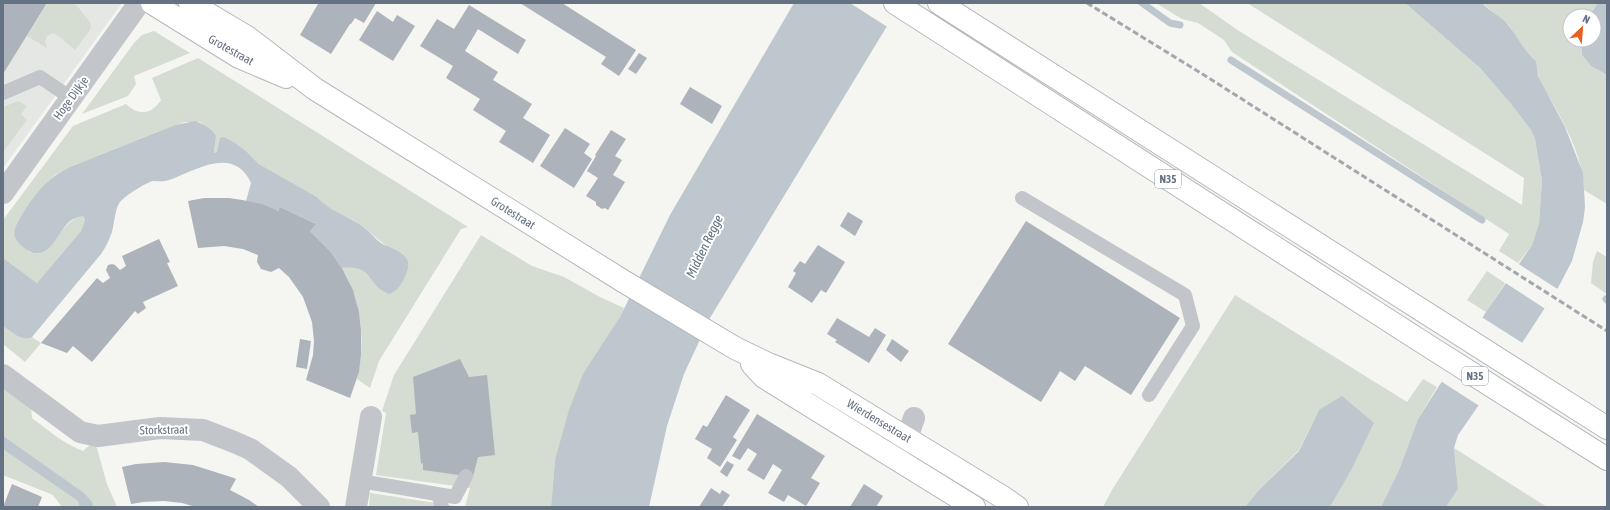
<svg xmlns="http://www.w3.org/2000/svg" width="1610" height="510" font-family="'Asap Condensed',sans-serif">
	<rect width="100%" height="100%" fill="#f5f5f1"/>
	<path fill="#e5e7e5" d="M3,3H122L3,168Z"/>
	<path fill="#d5dcd2" d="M48,3H72L77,6L90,22L91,26L90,30L75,50L60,37L53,33L47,36L45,42L47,48L27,36Z
		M1156,3H1199L1239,31L1522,205L1524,178L1247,3H1405L1480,68L1511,104L1531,130L1535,139L1542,181L1539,223L1532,245L1518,263L1499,251L1509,234L1232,52L1224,40L1198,23L1182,19Z
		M1482,3H1598L1589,16H1570V40H1581L1582,55L1591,66L1607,75V204L1584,190C1583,161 1570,134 1556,109C1548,93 1536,80 1536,61L1528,55L1509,25Z
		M154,31L190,53L134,76L136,84L128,96L82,114L134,43L142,35Z
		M198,58L468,227L461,229L379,361L370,388L357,379C366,341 362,302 342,268C355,266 360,266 369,276L386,246L365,228L352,219L339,214L324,204L317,197L259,164L247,152L224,137L217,152L214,153L216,137L214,132L200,122H184L175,125L70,167L55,175L37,194L28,251C34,254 38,255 44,252C59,239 63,222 83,215L85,220L81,231L37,283L3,258V220L73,126L126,104C139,116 151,115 161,100L152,78Z
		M18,101L27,106L21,114L27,120L3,152V107Z
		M481,235L532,266L564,277L600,297L624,308L555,460L551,507H465L470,488L376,475L386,413L382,411L394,375Z
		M1597,251L1607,257V294L1591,283L1593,262Z
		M1487,271L1505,283L1486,312L1467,300Z
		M1235,295L1407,402L1423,379L1437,387L1418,419L1399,470L1381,507H1330L1352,469L1374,423L1319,410L1299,450L1259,490L1245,507H1103L1112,490Z
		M3,326C11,331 22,343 32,337L41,343L25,362L3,344Z
		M3,387L31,408L32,418C48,430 64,444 83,451L90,445H96L107,484L117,507H62L53,495L3,475Z
		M1454,448L1547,507H1446L1458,489Z
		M370,493L462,507H369Z"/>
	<path fill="#bdc7cd" d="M794,3H901L710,318L684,374L667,426L649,507H551L555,460L569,410L583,374L620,317L670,215Z
		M1405,3H1482C1490,12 1502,16 1509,26C1519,38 1524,52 1536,61L1538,76L1565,127L1583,173L1585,207L1583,222L1572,261L1559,286L1526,337L1458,435L1454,448L1458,489L1446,507H1381L1399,470L1418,419L1486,312L1532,245L1539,223L1542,181L1535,139L1531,130L1511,104L1480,68Z
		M1598,3H1607V75L1591,66L1582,55L1581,40H1594V16H1589Z
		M195,121C201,123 214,129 216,136C216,141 214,148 214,153L217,152L220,138L224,137L235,143L247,152L259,164L317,197C333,214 349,215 366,229C372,234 379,244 387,246C394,249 406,254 408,262C409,267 407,272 405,277C401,285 397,291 389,294C366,285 374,264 342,268L330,251L310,231L315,224L314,223L280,207L278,211L246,201L251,183C234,145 196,170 169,180C164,182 158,181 153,181C145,183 125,196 120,202C115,208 114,225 112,232C109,240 106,247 101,254L32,337C22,343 11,331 3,326V258L37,283L81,231L85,220L83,216C77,217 72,219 67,224C57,235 47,262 29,251C25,249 20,245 17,241C13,235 14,230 17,224C29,201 46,178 70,167L175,125Z
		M1342,396L1374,423L1352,469L1330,507H1245L1259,490L1299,451L1319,410Z
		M3,436L84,493L92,502L93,507H80L78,501L3,449Z"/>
	<path fill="#f5f5f1" d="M850,3H903L889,28Z
		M1517,263L1559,290L1547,310L1504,282Z
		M1480,316L1524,344L1481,407L1439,380Z"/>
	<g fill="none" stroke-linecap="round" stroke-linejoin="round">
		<path stroke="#bdc7cd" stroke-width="7" d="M1142,3L1170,23L1180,25
			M1231,60L1482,220
			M1606,299L1607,300"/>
	</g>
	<path fill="#adb3ba" d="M3,3H47L3,74Z
		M316,3H376L364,23L355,18L351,24H350L331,54L300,35L318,4Z
		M520,3H562L636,50L619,76L601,64L606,57Z
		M469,5L526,40L518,54L478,29L465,51L498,72L493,80L532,104L523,118L550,135L533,163L499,142L506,131L473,110L480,99L446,78L453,66L420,46L437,19L454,29Z
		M377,11L393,22L397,15L415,26L393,61L359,40Z
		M639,53L647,58L636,74L628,69Z
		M690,87L722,106L712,124L680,104Z
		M565,128L590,144L584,153L592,159L574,188L540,166Z
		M611,130L626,139L615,156L622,160L613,175L625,182L608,210L605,208L602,209L596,205V202L586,196L598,178L587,171L596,156L595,155Z
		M204,198H229L242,200L262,204L278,211L280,207L316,224L310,231L330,251L342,268L353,290L359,312L361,330V355L359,372L350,398L306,380L313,355L314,341L312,322L303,297L289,277L279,268L271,272L261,269L257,262L258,255L243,249L224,246L198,248L188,201Z
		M848,212L863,221L855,236L840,226Z
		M1026,221L1180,318L1131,395L1085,366L1075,381L1060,371L1041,402L948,344Z
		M159,239L170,262L167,263L178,286L143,302L146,308L138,314L135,311L92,362L73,346L67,353L41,343L97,278L103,283L110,278L106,270L108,265L112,264L115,265L120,270L126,266L122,256Z
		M818,245L845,262L826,293L821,290L812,303L788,287L796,273L793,271L800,261L805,264Z
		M837,318L869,337L875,328L886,335L869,363L835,342L837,340L827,334Z
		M300,339L311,341L307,369L296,367Z
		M892,339L909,351L901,362L886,350Z
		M460,359L469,377L487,375L495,455L478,457L473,477L423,470V463L421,464L418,432L412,433L410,415L416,414L413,377Z
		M726,395L750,410L733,437L737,440L720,467L707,458L712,449L695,439L703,425L707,427Z
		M757,414L825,456L811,478L820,483L806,506L788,495L784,502L768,493L782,470L773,464L764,480L747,470L757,454L748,448L740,460L732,456Z
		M727,461L734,465L727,477L720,472Z
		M164,462L193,465L234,478L236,479L230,490L249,500L259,507H196L182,503L164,501L143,502L131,504L122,467L136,464Z
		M12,484L42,497L38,507H3Z
		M864,484L883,496L876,507H850Z
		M711,488L720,494L722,490L730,495L722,507H699Z"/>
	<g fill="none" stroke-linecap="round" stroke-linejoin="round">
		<defs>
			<path id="secondary" d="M152,3L239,57L286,77
				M190,3L247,37L315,89L623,281L735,348L768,364L818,384L1004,498L1017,507
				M752,364L764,377L974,507"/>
			<path id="primary" d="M895,3L1419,340L1607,459
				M939,3L1607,428"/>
		</defs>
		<use href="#secondary" stroke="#b4b9be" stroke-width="24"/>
		<use href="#primary" stroke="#b5b9bd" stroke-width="24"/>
		<path stroke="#c2c5c9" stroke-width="14" d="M3,93L40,77L71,98
			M1022,198L1185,295L1193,326L1149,395
			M360,481L455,497L466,476
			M438,494L442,507"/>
		<path stroke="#c2c5c9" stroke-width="22" d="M3,193L139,3
			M3,375L80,432L98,436L160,428L203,430L234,442L250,449L289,477L319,507
			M896,454L907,438L914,418
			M356,507L371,417"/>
		<use href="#secondary" stroke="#fff" stroke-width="22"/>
		<use href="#primary" stroke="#fff" stroke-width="22"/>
		<path stroke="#a3a8ae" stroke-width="3" stroke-dasharray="6 3" stroke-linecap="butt" d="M1087,3L1204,75L1607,331"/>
	</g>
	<g text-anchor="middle" stroke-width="4" stroke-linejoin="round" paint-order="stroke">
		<g fill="#fff" stroke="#929ca8" stroke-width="1">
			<rect x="1155" y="170" width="26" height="18" rx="3"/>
			<rect x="1462" y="367" width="26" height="18" rx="3"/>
		</g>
		<g font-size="11" font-weight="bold" fill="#647283">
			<text x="1168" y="183">N35</text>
			<text x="1475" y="380">N35</text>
		</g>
		<g font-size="12" fill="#647283" stroke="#fff">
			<text transform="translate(231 50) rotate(29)" y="4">Grotestraat</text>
			<text transform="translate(71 98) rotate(-54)" y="4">Hoge Dijkje</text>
			<text transform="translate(513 213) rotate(32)" y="4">Grotestraat</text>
			<text transform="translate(879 421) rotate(31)" y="4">Wierdensestraat</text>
			<text transform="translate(164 430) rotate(-1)" y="4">Storkstraat</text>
		</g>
		<g font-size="13" font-style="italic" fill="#5f7480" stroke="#fff">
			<text transform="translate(704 246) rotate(-64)" y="5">Midden Regge</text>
		</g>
	</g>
	<rect width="1610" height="510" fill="none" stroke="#647283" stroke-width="8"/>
	<g transform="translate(1582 28) rotate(26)"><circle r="19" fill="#ffffff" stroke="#c1c7cd"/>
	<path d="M0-3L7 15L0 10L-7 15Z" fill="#e56022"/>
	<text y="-6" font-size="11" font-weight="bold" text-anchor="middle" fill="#647283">N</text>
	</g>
</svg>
